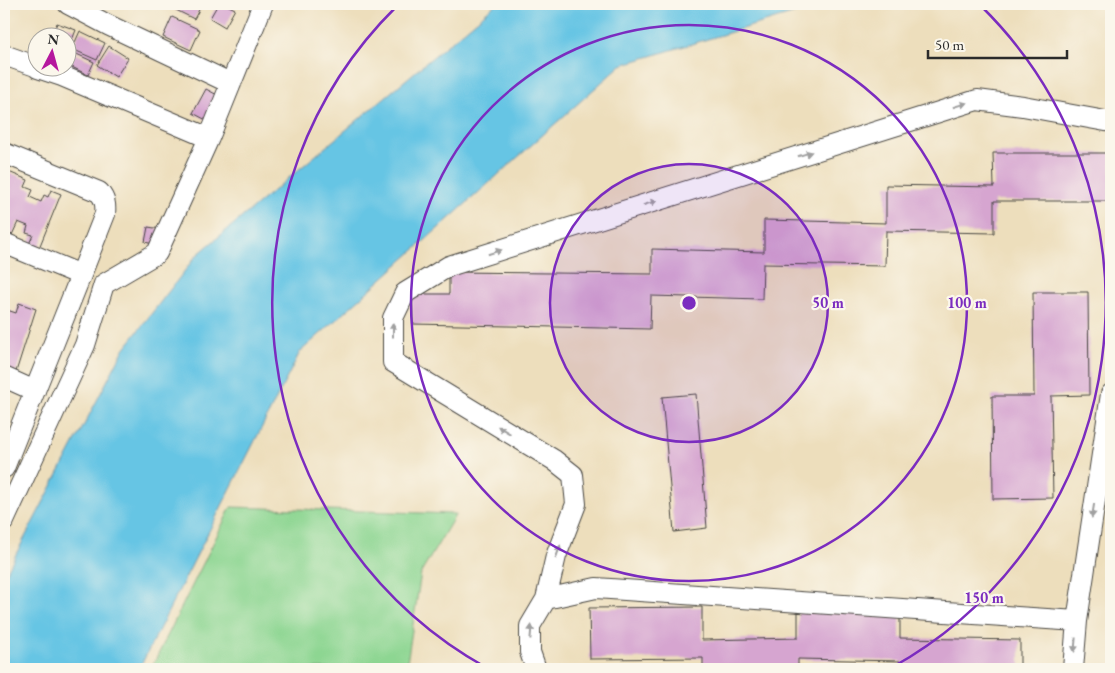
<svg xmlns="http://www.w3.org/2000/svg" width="1115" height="673" font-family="'EB Garamond',serif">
	<rect width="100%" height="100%" fill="#fbf7ec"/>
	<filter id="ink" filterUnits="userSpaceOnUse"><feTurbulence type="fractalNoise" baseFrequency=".02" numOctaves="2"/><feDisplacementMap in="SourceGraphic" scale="10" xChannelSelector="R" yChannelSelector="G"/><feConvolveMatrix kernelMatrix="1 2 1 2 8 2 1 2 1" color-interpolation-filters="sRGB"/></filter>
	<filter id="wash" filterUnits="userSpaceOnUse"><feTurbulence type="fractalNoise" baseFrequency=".0096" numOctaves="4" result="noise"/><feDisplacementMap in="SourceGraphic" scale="20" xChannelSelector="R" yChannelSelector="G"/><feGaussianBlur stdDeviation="1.12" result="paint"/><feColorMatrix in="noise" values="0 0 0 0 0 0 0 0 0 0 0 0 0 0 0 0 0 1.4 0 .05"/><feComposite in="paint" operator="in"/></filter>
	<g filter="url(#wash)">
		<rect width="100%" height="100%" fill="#eddebc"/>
		<path fill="#8dd692" stroke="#5c805e" d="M231,507L456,514L421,573L406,669H151Z"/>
		<path fill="#66c5e4" stroke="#487888" d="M496,4H825L621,65L300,352L139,669H4V577L124,349L197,255Z"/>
		<g id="blocks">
			<path fill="#d6a5d0" d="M164,4H202L194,19Z
				M218,4H225L235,9L225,27L210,18Z
				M172,17L200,30L191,50L163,37Z
				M57,23L76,30L68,50V38H51Z
				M80,31L105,43L97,60L72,49Z
				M109,46L128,58L116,77L97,65Z
				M70,51L94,62L88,75L68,65V56Z
				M206,89L221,97L208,121L193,113Z
				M993,153H1111V201H994V233L886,231L885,266L763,264L762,299L651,296L650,329L413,324L412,294H449V272L652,274V249L764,252V220L886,223V185L994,187Z
				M4,170L28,180L25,187L33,190L30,197L41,202L44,195L48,197L51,190L61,194L39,248L29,244L33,235L26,233L28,226L18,222L12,235L4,232Z
				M148,227L161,229L157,245L145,242Z
				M1033,292H1088L1089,395L1051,396L1053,498L993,499L992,396H1034Z
				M19,303L36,309L15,375L4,372V309L16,313Z
				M696,394L707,528L674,532L662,397Z
				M702,607V640L798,638V612L900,614V638L1020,640V669H900V661L798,659V669H703V658L590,659L589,608Z"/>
		</g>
	</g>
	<g filter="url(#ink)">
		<use href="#blocks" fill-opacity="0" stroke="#484641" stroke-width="1"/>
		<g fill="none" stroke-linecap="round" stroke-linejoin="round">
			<defs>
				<path id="street" d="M68,4L108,25L230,83
					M4,55L38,67
					M38,68L62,76L209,138
					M4,153L99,192C105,199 106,205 105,214L81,275
					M4,243L81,275L4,468
					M4,377L35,391
					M4,521L85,345L104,284L157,253L209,138L263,4
					M546,599L596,588L1077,621
					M536,669L530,652V626L546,599L556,556L576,504L573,475L554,460L393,362V318L405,293L449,266L977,100L1023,106L1111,122
					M1073,669L1077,621L1111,394"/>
			</defs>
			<use href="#street" stroke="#484641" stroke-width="22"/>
			<use href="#street" stroke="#fff" stroke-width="20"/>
		</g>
		<defs><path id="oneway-solid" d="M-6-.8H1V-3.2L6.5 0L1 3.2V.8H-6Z" transform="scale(1.25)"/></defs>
		<g fill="#a0a0a0">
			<use href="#oneway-solid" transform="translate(960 105) rotate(-17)"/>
			<use href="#oneway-solid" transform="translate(805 154) rotate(-17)"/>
			<use href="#oneway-solid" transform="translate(650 203) rotate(-17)"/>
			<use href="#oneway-solid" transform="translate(495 252) rotate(-17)"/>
			<use href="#oneway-solid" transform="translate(393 330) rotate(-90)"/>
			<use href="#oneway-solid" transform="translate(504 430) rotate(-149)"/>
			<use href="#oneway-solid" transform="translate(1093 511) rotate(99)"/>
			<use href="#oneway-solid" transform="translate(558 552) rotate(-70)"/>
			<use href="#oneway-solid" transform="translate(531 632) rotate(-85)"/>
			<use href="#oneway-solid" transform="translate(1075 645) rotate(95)"/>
		</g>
	</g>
	<circle cx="689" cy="303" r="139" fill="#7b2cbf" fill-opacity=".12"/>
	<g fill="none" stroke="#7b2cbf" stroke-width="2.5">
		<circle cx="689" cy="303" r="139"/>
		<circle cx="689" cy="303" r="278"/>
		<path d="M487 668A417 417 0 0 1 397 6M981 6A417 417 0 0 1 891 668"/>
	</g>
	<circle cx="689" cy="303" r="8" fill="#7b2cbf" stroke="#fbf7ec" stroke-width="2.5"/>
	<g font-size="15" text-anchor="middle" font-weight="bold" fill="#7b2cbf" stroke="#fbf7ec" stroke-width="4.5" stroke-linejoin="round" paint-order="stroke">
		<text x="828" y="308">50 m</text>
		<text x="967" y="308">100 m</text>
		<text x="984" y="603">150 m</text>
	</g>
	<rect width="1115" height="673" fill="none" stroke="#fbf7ec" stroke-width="20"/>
	<g transform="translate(52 52) rotate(6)"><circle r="24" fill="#fbf7ec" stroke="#a8a59f"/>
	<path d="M0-4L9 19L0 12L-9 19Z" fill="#b5179e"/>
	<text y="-8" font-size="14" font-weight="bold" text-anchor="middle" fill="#2b2b2b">N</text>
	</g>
	<path d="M928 50v8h139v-8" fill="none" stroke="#2b2b2b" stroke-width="2.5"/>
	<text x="935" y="50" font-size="15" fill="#2b2b2b" stroke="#fbf7ec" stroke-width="4" paint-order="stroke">50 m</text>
</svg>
